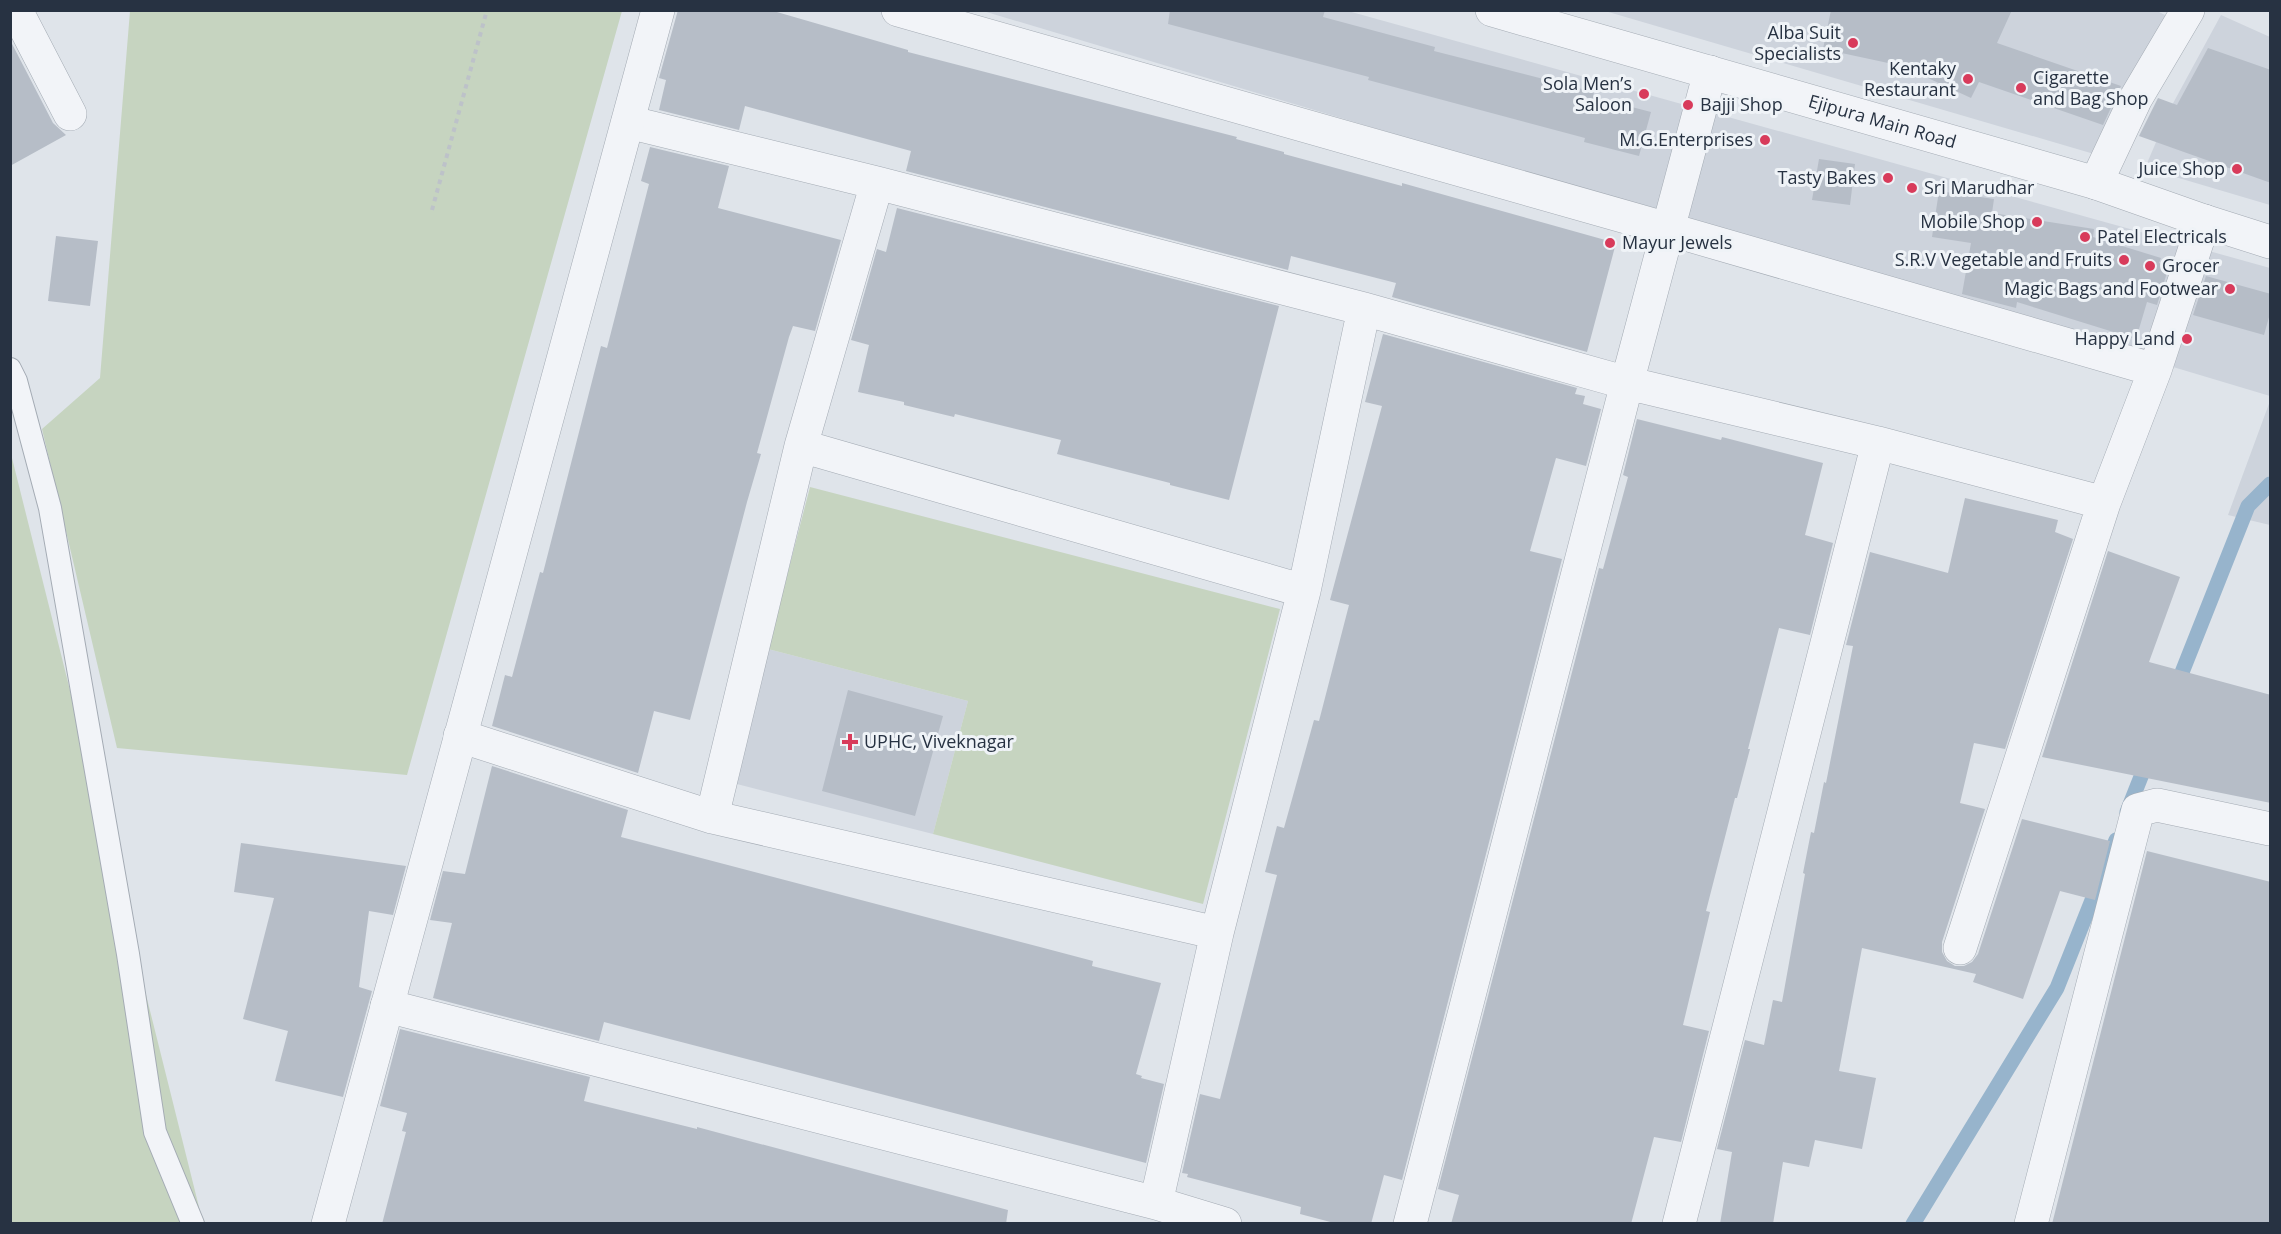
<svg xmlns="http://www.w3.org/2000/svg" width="2281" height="1234" font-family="'Open Sans',sans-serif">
	<rect width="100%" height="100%" fill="#dfe4ea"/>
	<path fill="#cdd3dc" d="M2155,10L2171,18L2094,154L1605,11Z
		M983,11H1348L2270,268V396Z
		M2221,15L2270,37V205L2145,168L2171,107Z
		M2270,401V525L2228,515Z
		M768,649L968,701L933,834L733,783Z"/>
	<path fill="#c6d4c0" d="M130,11H622L407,775L117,748L42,429L100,378Z
		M10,450L203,1223H11Z
		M810,487L1280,609L1203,904L933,834L968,701L768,649Z"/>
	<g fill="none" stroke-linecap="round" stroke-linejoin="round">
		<path stroke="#97b4cc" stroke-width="15" d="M2175,690L2248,506L2270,484
			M2127,812L2148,759
			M1913,1224L2057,988L2116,840"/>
	</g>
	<path fill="#b6bdc7" d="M678,10H770L908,50V52L1237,137L1236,139L1284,152V154L1402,186V183L1616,243L1587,352L1392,297L1396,283L1291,256L1288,270L906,171L911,151L745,106L739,130L659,110L666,80L659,78Z
		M1170,10H1325L1323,17L1435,47L1434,51L1594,92L1593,97L1651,112L1639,156L1584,142L1585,138L1368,80L1369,77L1168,24Z
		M1831,10H2012L1997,43L2121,86L2103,125L1979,82L1971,98L1902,66L1823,49Z
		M10,40L53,123L66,135L10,166Z
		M2208,48L2271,70V183L2139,136L2158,98L2177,105Z
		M650,147L729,166L718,208L841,240L815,331L793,326L789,337L757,453L761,454L747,502L690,720L654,711L638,773L492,726L505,675L512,677L540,572L543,573L601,346L607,348L649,184L641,181Z
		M1819,159L1855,164L1850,205L1812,200Z
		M1939,191L1994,199L1992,213L2094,229L2093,237L2161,258L2159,263L2169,266L2157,305L2147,302L2136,339L2017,302L2016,308L1962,294L1971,243L1932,237Z
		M897,208L1279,306L1229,500L1170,485V483L1057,454L1061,440L955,414L954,417L904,405V402L858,392L869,345L851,340L877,249L886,252Z
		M56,236L98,241L90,306L48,301Z
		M2206,276L2271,294V310L2264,335L2193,315Z
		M1383,334L1577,388L1575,394L1585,396L1583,404L1601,409L1586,466L1556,458L1530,551L1562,559L1402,1180L1384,1175L1371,1224H1338L1300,1214L1301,1207L1187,1177L1188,1174L1182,1173L1200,1094L1220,1099L1277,875L1265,872L1277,826L1284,828L1314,720L1319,721L1349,605L1330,600L1382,406L1365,402Z
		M1637,419L1721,440L1722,437L1823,463L1805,535L1833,543L1810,635L1779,628L1748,749H1750L1737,798H1735L1706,911L1710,912L1683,1025L1709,1031L1681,1142L1654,1137L1631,1224H1451L1459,1195L1438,1189L1599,568L1603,569L1628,477L1623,475Z
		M1965,498L2058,520L2055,532L2073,539L2005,749L1974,743L1960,803L1985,809L1942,942V952L1947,961L1955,966H1964L1972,962L1978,954L2022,819L2110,841L2095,900L2060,891L2023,999L1973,982L1976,974L1862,948L1839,1071L1876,1078L1862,1149L1815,1140L1809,1167L1783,1162L1773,1224H1720L1732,1152L1717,1149L1745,1040L1764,1045L1773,1000L1782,1002L1805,874L1803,873L1811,832L1814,833L1824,782L1826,783L1853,646L1846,645L1870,552L1948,573Z
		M2108,551L2180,577L2149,662L2271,695V803L2042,757Z
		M848,690L943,716L915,816L822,791Z
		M492,766L628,810L621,837L1040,947L1093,961L1092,966L1161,983L1136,1074L1142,1076L1141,1078L1164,1084L1146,1163L604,1022L599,1041L433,998L452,923L430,920L443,871L465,874Z
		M241,843L406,866L393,915L369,911L359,987L372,991L343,1097L275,1081L288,1031L243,1019L274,898L234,892Z
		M2147,851L2271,882V1224H2052Z
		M400,1029L590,1077L584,1101L697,1129V1127L1008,1210L1006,1224H382L406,1132L402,1131L407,1113L380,1106Z"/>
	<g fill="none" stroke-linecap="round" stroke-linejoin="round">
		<defs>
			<path id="service" d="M10,369L16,381L50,508L128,954L155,1132L193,1224"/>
			<path id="minor" d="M16,10L70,114
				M898,10L1668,229L2155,370
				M628,122L877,183L1364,309L1627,383L1878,443L2104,503
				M2096,183L2136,98L2188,10
				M801,446L1304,591
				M460,736L712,817L1217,933
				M712,817L801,446L877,183
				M1960,948L2104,503L2155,370L2204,221
				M387,1006L1156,1203L1225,1224
				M1156,1203L1217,933L1304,591L1364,309
				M1410,1224L1627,383L1710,72
				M1679,1224L1878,443
				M2031,1224L2138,810L2157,805L2270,829"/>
			<g id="tertiary">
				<path id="s1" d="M1492,10L2096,183L2204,221L2270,242"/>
				<path d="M328,1224L658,10"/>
			</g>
		</defs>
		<use href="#service" stroke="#a4abb4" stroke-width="24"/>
		<use href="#minor" stroke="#a4abb4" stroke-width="34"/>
		<use href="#tertiary" stroke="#a4abb4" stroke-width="34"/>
		<path stroke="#bdc2c9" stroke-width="4" stroke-dasharray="4.5 4.5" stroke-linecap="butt" d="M432,210L487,10"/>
		<use href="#service" stroke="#f2f4f8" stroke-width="22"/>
		<use href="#minor" stroke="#f2f4f8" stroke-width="33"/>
		<use href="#tertiary" stroke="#f2f4f8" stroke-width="33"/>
	</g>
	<g fill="#d83b5b" stroke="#eff3f7" stroke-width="2">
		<circle cx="1853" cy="43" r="6"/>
		<circle cx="1968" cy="79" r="6"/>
		<circle cx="2021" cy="88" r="6"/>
		<circle cx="1644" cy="94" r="6"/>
		<circle cx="1688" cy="105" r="6"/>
		<circle cx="1765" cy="140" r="6"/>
		<circle cx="2237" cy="169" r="6"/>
		<circle cx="1888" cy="178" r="6"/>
		<circle cx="1912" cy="188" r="6"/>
		<circle cx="2037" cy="222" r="6"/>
		<circle cx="2085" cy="237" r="6"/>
		<circle cx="1610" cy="243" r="6"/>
		<circle cx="2124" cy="260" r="6"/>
		<circle cx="2150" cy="266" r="6"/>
		<circle cx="2230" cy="289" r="6"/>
		<circle cx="2187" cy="339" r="6"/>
		<path d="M847 733h6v6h6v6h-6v6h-6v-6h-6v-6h6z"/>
	</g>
	<g text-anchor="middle" stroke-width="6" stroke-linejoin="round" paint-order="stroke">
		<g font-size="18" fill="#273242" stroke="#eff3f7" text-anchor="end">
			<text x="1841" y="39">Alba Suit<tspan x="1841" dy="21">Specialists</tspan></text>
			<text x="1956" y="75">Kentaky<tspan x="1956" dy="21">Restaurant</tspan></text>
			<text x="2033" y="84" text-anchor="start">Cigarette<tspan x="2033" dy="21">and Bag Shop</tspan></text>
			<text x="1632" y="90">Sola Men’s<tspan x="1632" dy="21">Saloon</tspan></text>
			<text x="1700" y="111" text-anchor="start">Bajji Shop</text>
			<text x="1753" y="146">M.G.Enterprises</text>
			<text x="2225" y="175">Juice Shop</text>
			<text x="1876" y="184">Tasty Bakes</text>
			<text x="1924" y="194" text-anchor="start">Sri Marudhar</text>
			<text x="2025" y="228">Mobile Shop</text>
			<text x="2097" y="243" text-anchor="start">Patel Electricals</text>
			<text x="1622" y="249" text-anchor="start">Mayur Jewels</text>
			<text x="2112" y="266">S.R.V Vegetable and Fruits</text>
			<text x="2162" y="272" text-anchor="start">Grocer</text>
			<text x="2218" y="295">Magic Bags and Footwear</text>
			<text x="2175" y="345">Happy Land</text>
			<text x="864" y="748" text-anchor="start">UPHC, Viveknagar</text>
		</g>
		<g font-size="18" fill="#273242" stroke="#eff3f7">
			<text dy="6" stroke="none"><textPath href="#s1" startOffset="406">Ejipura Main Road</textPath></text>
		</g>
	</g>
	<rect width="2281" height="1234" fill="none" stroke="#273242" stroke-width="24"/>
</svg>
